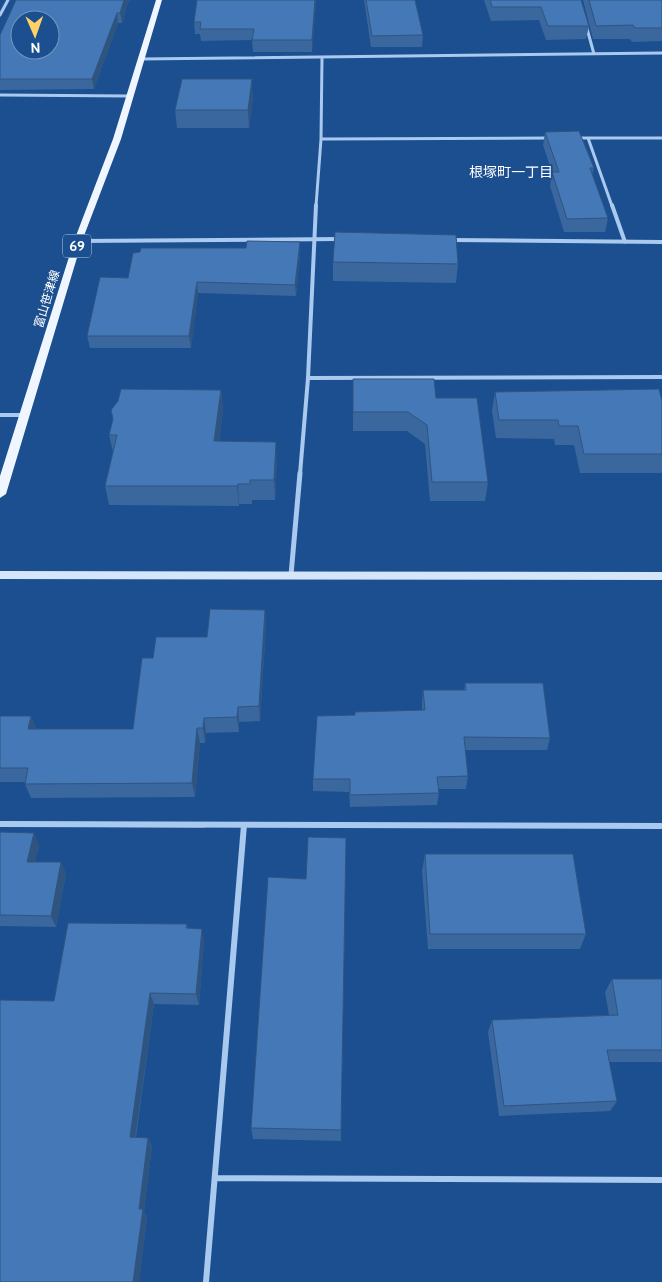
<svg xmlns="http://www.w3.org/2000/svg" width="662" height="1282" font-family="Cabin,'Noto Sans JP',sans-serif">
	<rect width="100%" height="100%" fill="#1b4f8f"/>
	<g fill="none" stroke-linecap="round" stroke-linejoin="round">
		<path stroke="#a9c9ee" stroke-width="3" d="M0,15L8,0
			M586,25L594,54
			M140,59L662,53
			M0,95L129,96
			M576,138H662
			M588,138L612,206
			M321,139L550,138
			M316,206L321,139L322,58"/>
		<path stroke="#a9c9ee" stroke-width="4" d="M612,205L625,242
			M451,240L662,242
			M78,241L340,239
			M308,378L662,377
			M0,415H24
			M300,474L308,378L316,205"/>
		<path stroke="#a9c9ee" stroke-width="5" d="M291,575L300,473
			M0,824L204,825"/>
		<path stroke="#a9c9ee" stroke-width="6" d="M0,824L662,826
			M215,1178L662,1180
			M206,1282L244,825"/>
		<path fill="#d6e6fa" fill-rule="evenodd" d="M0,571L662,572V580L0,579Z"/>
		<path fill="#f0f6ff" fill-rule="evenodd" d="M156,0H162L121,139L82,241L6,494L0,498V476L74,241L113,139Z"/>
	</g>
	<path fill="#3a679d" d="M16,0H131L130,1L128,2L122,23H118L94,89L0,90V35Z
		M197,0H316L312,52H253L252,40L201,41L200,34H195L194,22Z
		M364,0H415L423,35L422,47H371Z
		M484,0H581L589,26L586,39L546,40L539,20L491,21Z
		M583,0H662V41L632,42L630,39H593Z
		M253,97L249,128H177L175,110Z
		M545,132L594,168L592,174L608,218L605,232H564L550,186L552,172L543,145Z
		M300,242V254L296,296L198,293L191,348H90L87,336L128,278L246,248Z
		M333,262L458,264L456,283L333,281Z
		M353,379L436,398L488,482L485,501H430L425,444L407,431H353Z
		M221,390L223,410L219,441L277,461L275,500H252V504H239V506L109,505L105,486L113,452L109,435Z
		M495,392L662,401V473H580L574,445H555L554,439L496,438L492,411Z
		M265,610L266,625L260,721L239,722V732L206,733L205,743H200L195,797L31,798L25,784V782H0V716H31L36,729H133L153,658L207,637Z
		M465,683L550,738L547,750H465L468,776L466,789H438L439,793L437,805L350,807L349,792L313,791V779L354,715L422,710V702L423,690H464Z
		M0,832L39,845L35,862H61L66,874L56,927L0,926Z
		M346,838L341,1141L253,1139L251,1128L306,879Z
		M425,854L586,934L580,949H428L422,871Z
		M187,924L188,928L204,940L199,1005L154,1004L136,1137L148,1138L152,1146L144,1212L147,1216L139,1282H0L54,1001Z
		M612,979H662V1062H609L617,1101L610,1111L499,1116L488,1032L492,1020L609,1015L605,992Z"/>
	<path fill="#305480" d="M124,0H131L130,1L128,2L122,23L120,13Z
		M315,0H316L312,52V40Z
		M117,13L118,23L94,89L92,79Z
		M252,79L253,97L249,128L248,110Z
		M300,242V254L296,296L295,285Z
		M197,282L198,293L191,348L189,336Z
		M221,390L223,410L216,461L214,441Z
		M276,442L277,461L275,500L274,480Z
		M238,484L239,504V506L237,486Z
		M265,610L266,625L260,721L259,706Z
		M238,707L239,722V732L237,717Z
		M31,716L37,731L28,729Z
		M204,718L206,733L205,743L203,728Z
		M197,728L200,743L195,797L192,783Z
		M34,833L39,845L32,874L27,862Z
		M61,862L66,874L56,927L51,916Z
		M202,929L204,940L199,1005L196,994Z
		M150,993L154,1004L134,1145L130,1137Z
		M148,1138L152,1146L144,1212L147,1216L139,1282H133L139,1209Z"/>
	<path fill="#4478b7" stroke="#305480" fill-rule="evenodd" d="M16,0H124L120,13H117L92,79H0V35ZM20,20H50V50H20Z
		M197,0H315L312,40H252L254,29H200L201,22H194Z
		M366,0H415L423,35L372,36Z
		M490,0H581L589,26H548L541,7H492Z
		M589,0H662V28H635L633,25L596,26Z
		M182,79H252L248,110H175Z
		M579,131L594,168H590L608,218L567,219L552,172H559L545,132Z
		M335,232L456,235L458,264L333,262Z
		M247,241L300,242L295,285L197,282L189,336H87L100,277L128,278L133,253L140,252L141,248H246Z
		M353,379H434L436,398H477L488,482H432L427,425L408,412H353Z
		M121,389L221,390L214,441L276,442L274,480H250V484H238L237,486H105L117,435H109L113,419L111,410L118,401Z
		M659,389L662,401V454H584L578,426H559L558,420H499L495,392Z
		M210,609L265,610L259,706L238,707L237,717L204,718L203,728H197L192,783L25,784L28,768H0V716H31L28,729H133L142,658H153L156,637H207Z
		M465,683H543L550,738L464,737L468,776L437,777L439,793L350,795V779H313L317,716L355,715V712L425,710L423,690H466Z
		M0,832L34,833L27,862H61L51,916L0,915Z
		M308,837L346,838L341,1130L251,1128L268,877L306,879Z
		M425,854H573L586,934H430Z
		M68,923L187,924L186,928L202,929L196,994L150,993L130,1137L148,1138L139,1209H143L133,1282H0V1000L54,1001Z
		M612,979H662V1050H607L617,1101L504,1106L492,1020L618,1015Z"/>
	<g text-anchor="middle" stroke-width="4" stroke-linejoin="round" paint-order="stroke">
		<g font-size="12" fill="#fff" stroke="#1b4f8f">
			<text transform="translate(47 299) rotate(-73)" y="4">富山笹津線</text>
		</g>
		<g font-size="14" fill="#fff" stroke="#1b4f8f">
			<text x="511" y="177">根塚町一丁目</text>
		</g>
		<rect fill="#1b4f8f" stroke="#bbcadd" stroke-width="1" x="63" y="234.5" width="28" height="23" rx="4"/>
		<g font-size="14" font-weight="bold" fill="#fff">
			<text x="77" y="251">69</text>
		</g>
	</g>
	<g transform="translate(35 35) rotate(178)"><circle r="24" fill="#1b4f8f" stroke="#7695bc"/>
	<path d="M0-4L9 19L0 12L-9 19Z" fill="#ffd166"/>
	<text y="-8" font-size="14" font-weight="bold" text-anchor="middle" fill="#ffffff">N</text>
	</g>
</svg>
